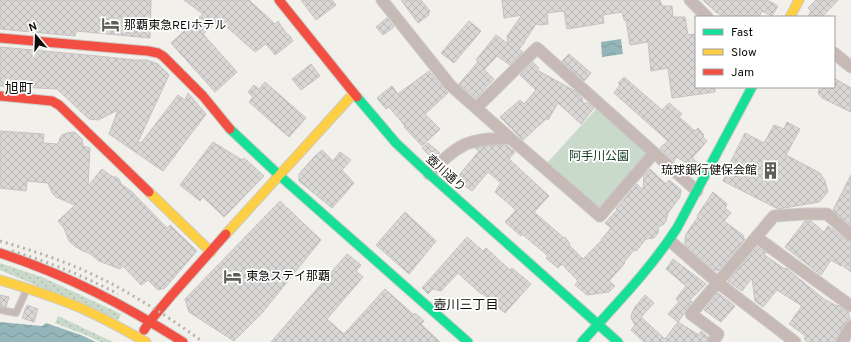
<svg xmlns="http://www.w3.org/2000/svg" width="851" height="342" font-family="Overpass,'Noto Sans JP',sans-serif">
	<defs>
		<pattern id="grass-dots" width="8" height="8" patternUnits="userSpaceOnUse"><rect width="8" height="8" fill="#cadaca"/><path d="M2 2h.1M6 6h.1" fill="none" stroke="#acbaac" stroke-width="1.8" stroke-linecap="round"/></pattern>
		<pattern id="water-waves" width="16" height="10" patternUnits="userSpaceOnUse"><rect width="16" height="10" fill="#94b6bb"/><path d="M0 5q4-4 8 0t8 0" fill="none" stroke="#7e9b9f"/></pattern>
		<pattern id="building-cross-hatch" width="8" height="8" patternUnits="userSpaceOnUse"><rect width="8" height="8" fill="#dad8d7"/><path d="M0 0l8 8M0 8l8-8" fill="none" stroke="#bab8b7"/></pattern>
	</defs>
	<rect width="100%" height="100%" fill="#f2f0ea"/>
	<path fill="url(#grass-dots)" d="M0,263L42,277L121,314L118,320L0,270Z
		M58,316L113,342H100L88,336L55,323Z"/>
	<path fill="#cadaca" d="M598,107L646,153L625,179L598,208L547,163Z"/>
	<path fill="url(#water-waves)" d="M621,39L623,54L602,57L601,42Z
		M0,322L42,326L46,323L81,335L96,342H0Z"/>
	<path fill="url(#building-cross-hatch)" stroke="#c5c3c2" d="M0,0H151L150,38L76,31L75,36L0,29Z
		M184,0H249L275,24L278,21L286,33L290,36L293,41L275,55L266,44L255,52L219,20L203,34L237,72L215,92L171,43L203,14Z
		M301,0H332L336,5L316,20Z
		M401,0H421L430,11L428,14L429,15L418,23Z
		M502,0H660L662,6H672L673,17H685L688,35L696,34V87H715V92L672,98L668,68L651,71L648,42L630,45L626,20H624L622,12L603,15L604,23L567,29L564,11L547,13L548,24L541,25L536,24L524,42H525L519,49L523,52L510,65L497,56L484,70L494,79L476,98L459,84L478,62L476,60L496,35L508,44L507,36L522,15L504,18Z
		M703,0H767L778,6L772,16L762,11L759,17H723L717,12V13Z
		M816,0H838L822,17H808L811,11L808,8Z
		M387,18L394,27L383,35L376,27Z
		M469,21L481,31L454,63L441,53Z
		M0,47L98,56L134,60H147L158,64L169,75L138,142L141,143L178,95L185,100L188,93L206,114L163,171L109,134L118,110L98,120L89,119L57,89L0,86Z
		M569,54L591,73L584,81L562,61Z
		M533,62L539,68L537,70L575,91L582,98L583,103H588L594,108L581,124L558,103L548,120L547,118L523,140L500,117L520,100L524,104L536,90L520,75Z
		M311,64L320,76L301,90L292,79Z
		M429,71L448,93L425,114L440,129L422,146L404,127L405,126L389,107L386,109L377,98L392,86L398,94Z
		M624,77L662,110L669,103L682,114L679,117L695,131L698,128L704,135L703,137L707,141L692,158L700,165L698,169L676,157L674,161L660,148L668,141L614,93L620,85L618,83Z
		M834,78L851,88V112L822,98L818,93L820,87H834Z
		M265,82L306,118L289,137L249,102L253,97L248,92L254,85L259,89Z
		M787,122L800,129L786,155L820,173L825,181L828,192L819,202L778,209L723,181L730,163L745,133L764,143L774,125L784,129Z
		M0,131L44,134L43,143L58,144L60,138L62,135L67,133L73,132L76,133L82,139L83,146L90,148L88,186L102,169L113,177H116L119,179L121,184L131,191L167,228L170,225L196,250V252L165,288L158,290L148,280L141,285L123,266L120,269L99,261L89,253L83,251L76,247L69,241L64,228L58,221L75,205L56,197L52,193L48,183L27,181L26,191L0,188Z
		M213,142L242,160L244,158L264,176L224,217L203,197L200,201L180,185Z
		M428,143L440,153L430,156L422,148Z
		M506,145L509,147L515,152L509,159L549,196L534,212L564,238L565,237L570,244L569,245L583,259L602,240H601L611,228L605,223L617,210L616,209L637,184L643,190L644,175L650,169L666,184L669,180L681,190L680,197L668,213L666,221L663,225L659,226L658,233L654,238L646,239L636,251L635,249L624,262L625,263L609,281L615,286L609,292L587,295L575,285L578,281L562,264L558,268L546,258L548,256L522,234L521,236L505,222L516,210L495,192L501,183L488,172L472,191L456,179L479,151L475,148L488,146Z
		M322,150L333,161L340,152L351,160L342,170L354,183L332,208L299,181V174L314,157Z
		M851,175V226L833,210Z
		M713,192L727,204L725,208L731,213L724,221L744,236L743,238L745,239L718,271L715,270H714L685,245V240L686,234L698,217L697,216Z
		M280,201L321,240L262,313L234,341L189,312L185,299Z
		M405,212L436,241L409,274L376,245Z
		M805,221H811L824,232L828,226L835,231L846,240L851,242V272L842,265L841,266L831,260L821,275L785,247Z
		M467,237L483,251L486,248L510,270L512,268L531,284L505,313L482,293L481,294L458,273L441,291L433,289L428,294L422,288Z
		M757,247L766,253L764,255L785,269L786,268L824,299L837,306L838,305L848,312L850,319L847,320L845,323L836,339L835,342H808L804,339L806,336L789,324L802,306L777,290L763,307L755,301L752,278L742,291L728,281Z
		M347,254L361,265L356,271L363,277L327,319L344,334L385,289L414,315L415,313L424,321L421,324L440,342H271Z
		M673,259L706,284L690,300L692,302L678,322L668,314L679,302L676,299L686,286L666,269Z
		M718,293L735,306L721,322L704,310Z
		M0,295L9,297L6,307L0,306Z
		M645,295L654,303L641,317L665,339L678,322L699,335L701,331L708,337L706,342H644L631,330L635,325L631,318L632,313L635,307Z
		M27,305L38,309L34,322L22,318Z"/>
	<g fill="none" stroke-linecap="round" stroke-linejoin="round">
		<defs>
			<path id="lane" d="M0,310L16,313L26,291"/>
			<path id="street" d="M382,0L450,85L510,138L600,216L654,153
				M690,0L707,17
				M834,53L851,67
				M476,108L537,48L697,191
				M429,174C440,163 451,151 466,144C480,138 495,139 510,138
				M756,237L851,306
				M670,241L717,282L795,342
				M713,342L718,334L691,314L774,216L804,214H827L851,235
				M842,342L851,326"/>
			<path id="fast" d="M357,97L396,143L429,174L618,342
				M230,129L280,176L468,342
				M582,342C615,305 650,270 677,228L752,87"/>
			<path id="slow" d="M790,17L799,0
				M149,192L211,252
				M226,234L354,93
				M0,280C27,288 55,297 81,308C103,318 125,330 146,342"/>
			<path id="jam" d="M279,0L357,97
				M0,38L148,51L158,53L163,56L203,96L230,129
				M0,96L52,101L59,105L149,192
				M0,253C67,275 123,304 183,342
				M144,330L150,321L171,296L226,234"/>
		</defs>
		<use href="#lane" stroke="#cdcbc7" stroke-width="8"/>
		<use href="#street" stroke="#cdcbc7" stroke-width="13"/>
		<use href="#fast" stroke="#cdcbc7" stroke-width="11"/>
		<use href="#slow" stroke="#cdcbc7" stroke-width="11"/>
		<use href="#jam" stroke="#cdcbc7" stroke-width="11"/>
		<use href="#lane" stroke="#c7bab6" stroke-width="5.5"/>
		<use href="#street" stroke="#c7bab6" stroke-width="11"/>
		<use href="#fast" stroke="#16e098" stroke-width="9"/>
		<use href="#slow" stroke="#ffcf43" stroke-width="9"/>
		<use href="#jam" stroke="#f24e42" stroke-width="9"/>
		<path stroke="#b7b2ae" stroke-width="3" stroke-dasharray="2 4" stroke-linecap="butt" d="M0,241C34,251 68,262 100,278C115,285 130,294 145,303C165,315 184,328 203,342
			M12,251C49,262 84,276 118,294"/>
	</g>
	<defs>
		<symbol id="hotel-bare" viewBox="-9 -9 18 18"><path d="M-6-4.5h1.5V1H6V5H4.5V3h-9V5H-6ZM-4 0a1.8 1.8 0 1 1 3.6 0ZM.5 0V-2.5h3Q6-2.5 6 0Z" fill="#5e5d58" stroke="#fff" stroke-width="2.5" paint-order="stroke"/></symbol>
		<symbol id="building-bare" viewBox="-9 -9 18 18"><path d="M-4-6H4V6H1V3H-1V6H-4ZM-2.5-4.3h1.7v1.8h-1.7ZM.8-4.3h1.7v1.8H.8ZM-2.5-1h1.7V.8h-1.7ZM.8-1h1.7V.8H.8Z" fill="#5e5d58" stroke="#fff" stroke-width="2.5" paint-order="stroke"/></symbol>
	</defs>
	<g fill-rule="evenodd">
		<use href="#hotel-bare" x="98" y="12" width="25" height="25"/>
		<use href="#building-bare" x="758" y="158" width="25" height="25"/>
		<use href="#hotel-bare" x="220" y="264" width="25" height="25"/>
	</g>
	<g text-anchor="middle" stroke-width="3.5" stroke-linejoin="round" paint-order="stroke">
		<g font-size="12" fill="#0f0e0a" stroke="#fff" text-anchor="start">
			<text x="124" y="29">那覇東急REIホテル</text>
			<text x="757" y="174" text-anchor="end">琉球銀行健保会館</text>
			<text x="246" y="280">東急ステイ那覇</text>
		</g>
		<g font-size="12" fill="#0d381c" stroke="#fff">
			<text x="599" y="160">阿手川公園</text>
		</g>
		<g font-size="12" fill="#0f0e0a" stroke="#fff">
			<text transform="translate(446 173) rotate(42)" y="4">壺川通り</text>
		</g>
		<g font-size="13" fill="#0f0e0a" stroke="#fff">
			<text x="466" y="309">壺川三丁目</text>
		</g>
		<g font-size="14" fill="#0f0e0a" stroke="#fff">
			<text x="19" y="93">旭町</text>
		</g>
	</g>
	<rect x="695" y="16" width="140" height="72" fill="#ffffff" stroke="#9f9f9d"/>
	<rect x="703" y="29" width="20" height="6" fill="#16e098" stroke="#9f9f9d"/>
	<text x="731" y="36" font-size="12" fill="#0f0e0a">Fast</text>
	<rect x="703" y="49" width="20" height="6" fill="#ffcf43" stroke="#9f9f9d"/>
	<text x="731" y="56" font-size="12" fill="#0f0e0a">Slow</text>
	<rect x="703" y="69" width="20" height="6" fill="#f24e42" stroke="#9f9f9d"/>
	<text x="731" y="76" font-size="12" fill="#0f0e0a">Jam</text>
	<g transform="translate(36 36) rotate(341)" stroke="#ffffff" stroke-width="3" paint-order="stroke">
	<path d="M0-3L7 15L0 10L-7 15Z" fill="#0f0e0a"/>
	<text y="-6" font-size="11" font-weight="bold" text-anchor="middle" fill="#0f0e0a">N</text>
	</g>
</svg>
